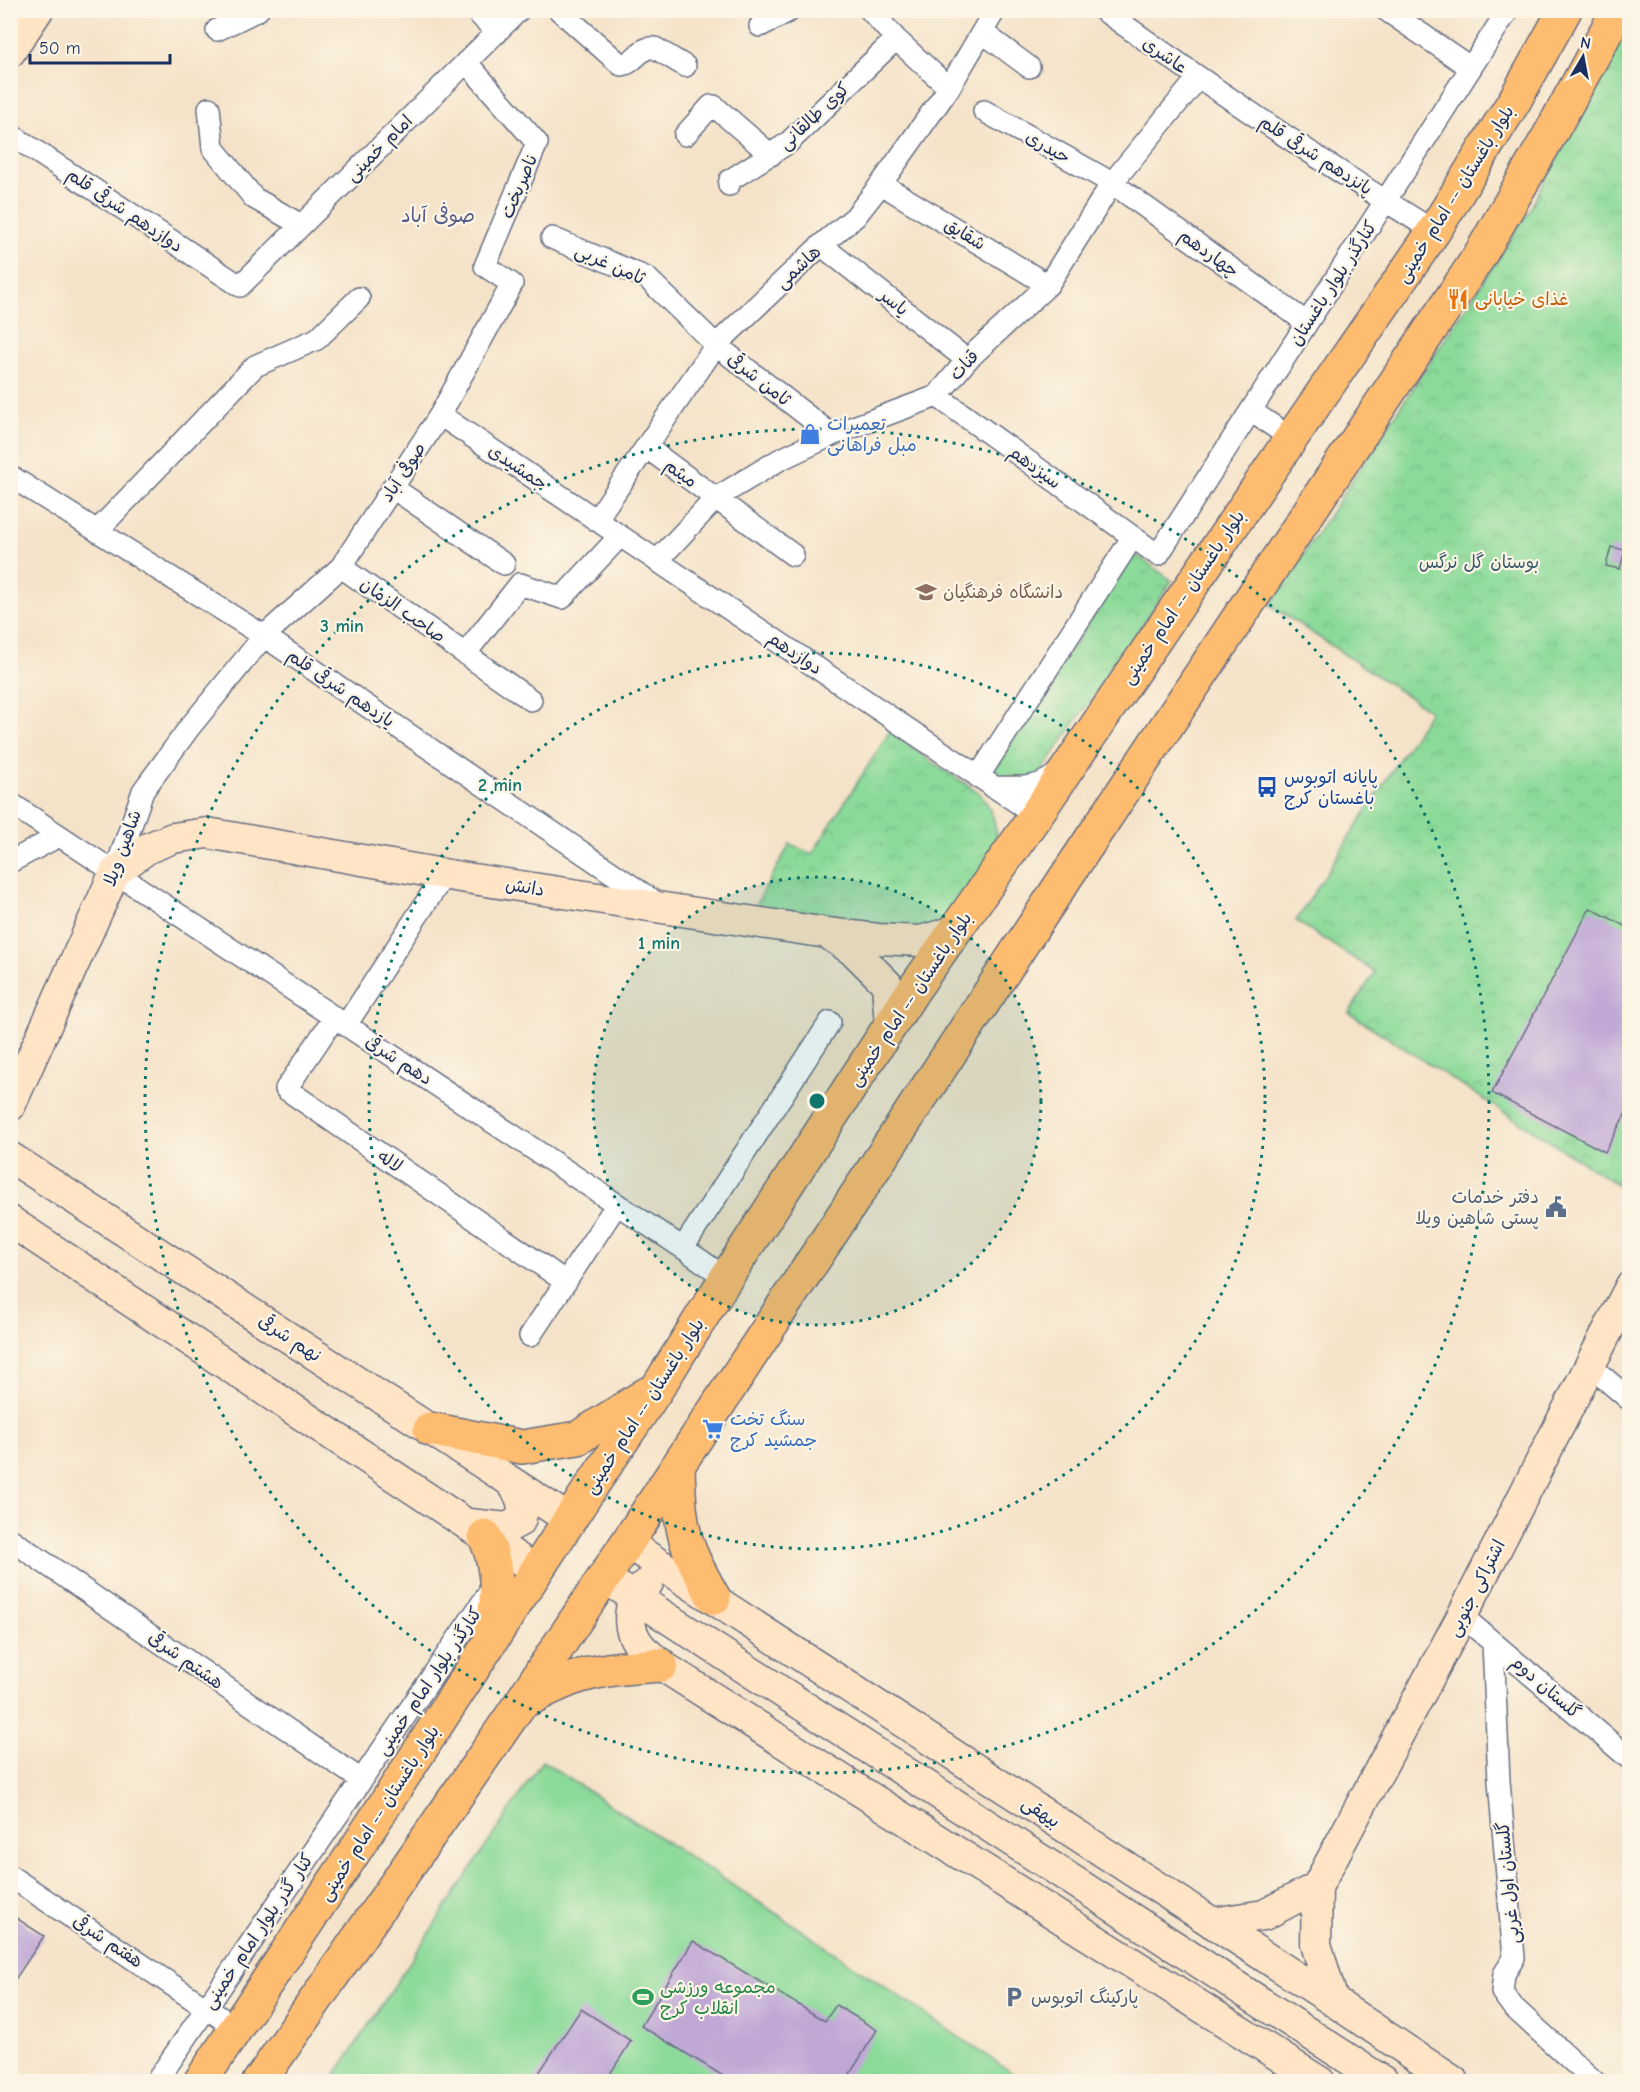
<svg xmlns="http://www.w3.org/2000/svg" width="1640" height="2092" font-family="'Comic Neue','Playpen Sans Arabic',sans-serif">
	<defs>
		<pattern id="park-crowns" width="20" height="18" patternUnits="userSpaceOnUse" patternTransform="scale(1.5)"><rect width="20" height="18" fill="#8bda99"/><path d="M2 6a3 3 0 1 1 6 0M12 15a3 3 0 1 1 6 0" fill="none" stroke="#77bb86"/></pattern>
	</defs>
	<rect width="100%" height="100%" fill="#fcf5e5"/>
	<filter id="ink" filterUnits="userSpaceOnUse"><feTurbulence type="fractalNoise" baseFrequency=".0167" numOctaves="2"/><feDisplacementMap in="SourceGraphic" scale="12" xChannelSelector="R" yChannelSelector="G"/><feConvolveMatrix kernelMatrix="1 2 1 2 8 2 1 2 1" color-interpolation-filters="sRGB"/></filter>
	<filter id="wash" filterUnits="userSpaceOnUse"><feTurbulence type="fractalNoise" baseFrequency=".008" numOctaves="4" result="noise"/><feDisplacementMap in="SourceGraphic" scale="24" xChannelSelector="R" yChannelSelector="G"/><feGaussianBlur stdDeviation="1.35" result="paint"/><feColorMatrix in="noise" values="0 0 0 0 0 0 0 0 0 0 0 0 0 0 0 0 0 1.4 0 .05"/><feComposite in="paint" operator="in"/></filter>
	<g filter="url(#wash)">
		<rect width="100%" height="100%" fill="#f5e3c9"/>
		<path fill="url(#park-crowns)" stroke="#53847c" stroke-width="1.5" d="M1629,16V1192L1349,1013L1375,972L1296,921L1430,711L1270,605L1528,213Z
			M1134,553L1172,581L1031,787L1000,779L992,771Z
			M890,731L937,766L976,790L986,801L994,820L997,837L993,860L946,922L915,932L762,913L757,903L790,844L812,854Z"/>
		<path fill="#8bda99" stroke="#53847c" stroke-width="1.5" d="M542,1761L774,1912L1024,2081L331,2082Z"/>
		<g id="blocks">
			<path fill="#c0a8d6" d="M1611,547L1625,550L1620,569L1606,566Z
				M1590,908L1629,928V1107L1605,1152L1492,1093Z
				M10,1914L44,1936L10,1987Z
				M693,1941L825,2021L836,2005L877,2030L845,2082H733L641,2026Z
				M581,2009L631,2041L605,2082H533Z"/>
		</g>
	</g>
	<g filter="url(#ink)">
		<use href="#blocks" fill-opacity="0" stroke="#676e83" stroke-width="1.5"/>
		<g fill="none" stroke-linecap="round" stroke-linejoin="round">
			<defs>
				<path id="street" d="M475,10L497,33
					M559,10L621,65C635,64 640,45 655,48L685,66
					M870,10L896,39L949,88
					M1103,10C1211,87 1321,162 1434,231
					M1386,10L1471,68
					M760,26L791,10
					M217,30L258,10
					M982,32L1029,67
					M209,108L213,148L254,198L301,225
					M984,111L1112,183L1307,323
					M10,134L240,286L519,10
					M685,135L711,106H714L771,155
					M881,184L1048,285
					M729,185L730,180L788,143L896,39
					M552,238L647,278L716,345L832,435
					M821,245L967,360
					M937,396L1158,555L1508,10
					M1251,411L1291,438
					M440,415L1036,815
					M646,447L793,555
					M10,476L264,636L658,904
					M393,488L504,564
					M596,520L716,345L821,245L855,217L881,184L949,88L995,10
					M97,531L255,366L317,339L359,298
					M657,561L716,498L779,460L832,435L937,396L967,360L1048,285L1112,183L1198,78
					M341,567L531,700
					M465,654L520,584L562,598L620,536
					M978,777L1132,538
					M993,787C1020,787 1037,791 1059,772
					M10,803L683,1248
					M10,862L59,836
					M115,872L143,791L189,728L264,636L341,567L440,415L512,284L485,266L537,143L466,62
					M334,1018L286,1089L566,1282
					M346,1025L444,875
					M726,1278L683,1248L830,1022
					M530,1336L617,1204
					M1589,1365L1630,1400
					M10,1539L361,1780
					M1462,1616L1630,1759
					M1493,1642L1499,1781L1514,1958L1504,1974L1502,1992L1513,2007L1595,2082
					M10,1876L236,2028
					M156,2082L495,1584"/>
				<path id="secondary" d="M10,52L38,10
					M830,935L855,952L887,984L890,1026
					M10,1106L115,872L148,848L173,838L207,833L460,877L827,933L878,939L921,941L955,931
					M10,1157L570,1520
					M10,1221L537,1571
					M469,1524L507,1528L520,1521C526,1505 521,1497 512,1483
					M627,1543L1333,2001L1454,2082
					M604,1578L635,1597L1384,2082
					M648,1583C627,1600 624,1628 642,1648C648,1654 655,1659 661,1665L1320,2082
					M1212,1923L1264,1915L1317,1887
					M1333,2001L1316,1944L1317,1887L1462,1616L1630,1287"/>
				<path id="primary" d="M430,1429L522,1447L578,1438L647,1394
					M678,1466C679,1492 679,1518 687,1543C693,1562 704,1580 714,1598
					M485,1536C499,1569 500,1600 490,1633
					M521,1703C541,1693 560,1682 581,1676C607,1668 634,1667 661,1665
					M200,2082L352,1855L583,1499L658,1387L726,1278L914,989L1036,815L1286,446L1434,231L1516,98L1565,10
					M259,2082L520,1704L627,1543L1068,874L1480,255L1553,129L1618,10"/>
			</defs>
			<use href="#street" stroke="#676e83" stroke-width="24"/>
			<use href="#secondary" stroke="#676e83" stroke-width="33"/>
			<use href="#primary" stroke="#676e83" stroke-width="36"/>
			<use href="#street" stroke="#fff" stroke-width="21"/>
			<use href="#secondary" stroke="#ffe4c6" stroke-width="30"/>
			<use href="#primary" stroke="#febc70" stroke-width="33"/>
		</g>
	</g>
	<circle cx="817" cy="1101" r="224" fill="#0f766e" fill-opacity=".12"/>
	<g fill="none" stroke="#0f766e" stroke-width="3" stroke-dasharray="3 6">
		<circle cx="817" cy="1101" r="224"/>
		<circle cx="817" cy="1101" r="448"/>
		<circle cx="817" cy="1101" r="672"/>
	</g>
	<defs>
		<symbol id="restaurant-bare" viewBox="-9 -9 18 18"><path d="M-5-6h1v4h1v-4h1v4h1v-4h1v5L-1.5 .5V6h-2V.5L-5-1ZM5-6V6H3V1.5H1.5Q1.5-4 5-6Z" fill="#e8710a" stroke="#fcf5e5" stroke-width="2.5" paint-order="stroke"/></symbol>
		<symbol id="shop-bare" viewBox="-9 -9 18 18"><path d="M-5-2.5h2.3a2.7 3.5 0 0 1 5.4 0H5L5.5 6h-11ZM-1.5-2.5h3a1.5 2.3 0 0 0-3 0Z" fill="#3f7fe0" stroke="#fcf5e5" stroke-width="2.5" paint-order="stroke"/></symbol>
		<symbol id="university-bare" viewBox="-9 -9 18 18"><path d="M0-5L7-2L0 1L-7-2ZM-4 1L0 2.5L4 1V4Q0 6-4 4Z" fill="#8d6e63" stroke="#fcf5e5" stroke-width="2.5" paint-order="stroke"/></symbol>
		<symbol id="bus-bare" viewBox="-9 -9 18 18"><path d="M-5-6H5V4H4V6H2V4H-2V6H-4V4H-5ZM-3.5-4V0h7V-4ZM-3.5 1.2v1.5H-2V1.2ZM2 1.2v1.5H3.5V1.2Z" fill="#1a4fb4" stroke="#fcf5e5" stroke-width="2.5" paint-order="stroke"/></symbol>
		<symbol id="civic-bare" viewBox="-9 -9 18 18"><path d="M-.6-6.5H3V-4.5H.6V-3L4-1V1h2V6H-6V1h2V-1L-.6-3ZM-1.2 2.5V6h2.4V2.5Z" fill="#5c6f8a" stroke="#fcf5e5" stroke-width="2.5" paint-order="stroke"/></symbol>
		<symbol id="supermarket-bare" viewBox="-9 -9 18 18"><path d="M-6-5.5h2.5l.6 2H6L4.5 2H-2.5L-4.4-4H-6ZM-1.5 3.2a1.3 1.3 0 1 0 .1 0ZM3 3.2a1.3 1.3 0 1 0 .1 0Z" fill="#3f7fe0" stroke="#fcf5e5" stroke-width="2.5" paint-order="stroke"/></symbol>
		<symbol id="stadium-bare" viewBox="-9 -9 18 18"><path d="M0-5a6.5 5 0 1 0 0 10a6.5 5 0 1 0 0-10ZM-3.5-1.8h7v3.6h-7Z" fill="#2e9e5b" stroke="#fcf5e5" stroke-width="2.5" paint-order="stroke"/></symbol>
		<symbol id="parking-bare" viewBox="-9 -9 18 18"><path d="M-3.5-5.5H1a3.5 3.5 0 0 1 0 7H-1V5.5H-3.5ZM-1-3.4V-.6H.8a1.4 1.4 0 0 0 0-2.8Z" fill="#5c6f8a" stroke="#fcf5e5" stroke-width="2.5" paint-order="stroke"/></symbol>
	</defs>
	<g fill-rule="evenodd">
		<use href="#restaurant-bare" x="1443" y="284" width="30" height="30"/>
		<use href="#shop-bare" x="795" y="419" width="30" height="30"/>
		<use href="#university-bare" x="911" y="577" width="30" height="30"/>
		<use href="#bus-bare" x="1252" y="772" width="30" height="30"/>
		<use href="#civic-bare" x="1541" y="1192" width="30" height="30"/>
		<use href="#supermarket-bare" x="698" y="1414" width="30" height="30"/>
		<use href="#stadium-bare" x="628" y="1982" width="30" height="30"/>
		<use href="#parking-bare" x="999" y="1982" width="30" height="30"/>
	</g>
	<g text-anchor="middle" stroke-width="4.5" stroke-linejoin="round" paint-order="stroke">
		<g font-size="18" fill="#1b2f5e" stroke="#fcf5e5">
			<text transform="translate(1165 55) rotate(35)" y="6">عاشری</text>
			<text transform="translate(814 116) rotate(-43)" y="6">کوی طالقانی</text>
			<text transform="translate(1048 147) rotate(30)" y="6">حیدری</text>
			<text transform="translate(379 148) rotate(-45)" y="6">امام خمینی</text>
			<text transform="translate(1316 155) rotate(33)" y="6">پانزدهم شرقی قلم</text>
			<text transform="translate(519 186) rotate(-67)" y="6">ناصربخت</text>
			<text transform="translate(1455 194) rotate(-58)" y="6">بلوار باغستان -- امام خمینی</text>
			<text transform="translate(125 210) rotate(34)" y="6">دوازدهم شرقی قلم</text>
			<text transform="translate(965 234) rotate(31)" y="6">شقایق</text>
			<text transform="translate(1209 253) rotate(36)" y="6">چهاردهم</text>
			<text transform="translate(610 264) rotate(24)" y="6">ثامن غربی</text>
			<text transform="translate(798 267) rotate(-43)" y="6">هاشمی</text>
			<text transform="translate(1333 283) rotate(-57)" y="6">کنارگذر بلوار باغستان</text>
			<text transform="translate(894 302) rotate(38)" y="6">یاسر</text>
			<text transform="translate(964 365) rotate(-47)" y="6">قنات</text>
			<text transform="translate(759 379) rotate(38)" y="6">ثامن شرقی</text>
			<text transform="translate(518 467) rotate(34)" y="6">جمشیدی</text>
			<text transform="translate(1035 467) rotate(36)" y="6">سیزدهم</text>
			<text transform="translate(403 472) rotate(-57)" y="6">صوفی آباد</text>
			<text transform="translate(681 473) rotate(36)" y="6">میثم</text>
			<text transform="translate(1183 597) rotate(-56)" y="6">بلوار باغستان -- امام خمینی</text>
			<text transform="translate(403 610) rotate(35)" y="6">صاحب الزمان</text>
			<text transform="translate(795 653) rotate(34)" y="6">دوازدهم</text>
			<text transform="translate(341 688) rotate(34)" y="6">یازدهم شرقی قلم</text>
			<text transform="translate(122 848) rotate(-70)" y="6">شاهین ویلا</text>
			<text transform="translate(525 887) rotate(9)" y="6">دانش</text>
			<text transform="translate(910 999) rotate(-56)" y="6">بلوار باغستان -- امام خمینی</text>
			<text transform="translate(399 1060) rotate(33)" y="6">دهم شرقی</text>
			<text transform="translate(390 1161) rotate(34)" y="6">لاله</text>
			<text transform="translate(290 1338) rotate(33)" y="6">نهم شرقی</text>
			<text transform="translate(644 1406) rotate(-57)" y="6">بلوار باغستان -- امام خمینی</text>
			<text transform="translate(1476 1588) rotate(-63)" y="6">اشتراکی جنوبی</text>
			<text transform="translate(186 1660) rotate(35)" y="6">هشتم شرقی</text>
			<text transform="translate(429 1681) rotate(-56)" y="6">کنارگذر بلوار امام خمینی</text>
			<text transform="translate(1546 1687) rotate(41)" y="6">گلستان دوم</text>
			<text transform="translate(1041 1812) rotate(33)" y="6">بیهقی</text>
			<text transform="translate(379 1813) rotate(-57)" y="6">بلوار باغستان -- امام خمینی</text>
			<text transform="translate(1508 1883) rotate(-95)" y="6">گلستان اول غربی</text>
			<text transform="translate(258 1931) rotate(-56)" y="6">کنار گذر بلوار امام خمینی</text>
			<text transform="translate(108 1941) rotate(34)" y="6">هفتم شرقی</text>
		</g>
		<g font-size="18" fill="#c56008" stroke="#fcf5e5" text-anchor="start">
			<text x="1475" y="305">غذای خیابانی</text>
		</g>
		<g font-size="18" fill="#366cbe" stroke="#fcf5e5" text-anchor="start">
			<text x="827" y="430">تعمیرات<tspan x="827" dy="21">مبل فراهانی</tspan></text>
			<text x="730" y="1425">سنگ تخت<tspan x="730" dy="21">جمشید کرج</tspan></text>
		</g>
		<g font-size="18" fill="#375a6d" stroke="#fcf5e5">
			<text x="1479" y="568">بوستان گل نرگس</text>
		</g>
		<g font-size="18" fill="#785e54" stroke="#fcf5e5" text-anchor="start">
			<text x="943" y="598">دانشگاه فرهنگیان</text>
		</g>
		<g font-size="18" fill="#164399" stroke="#fcf5e5" text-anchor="start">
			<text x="1284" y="783">پایانه اتوبوس<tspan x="1284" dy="21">باغستان کرج</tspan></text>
		</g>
		<g font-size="18" fill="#4e5e75" stroke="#fcf5e5" text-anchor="end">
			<text x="1539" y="1203">دفتر خدمات<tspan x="1539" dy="21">پستی شاهین ویلا</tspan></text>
			<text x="1031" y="2003" text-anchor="start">پارکینگ اتوبوس</text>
		</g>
		<g font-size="18" fill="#27864d" stroke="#fcf5e5" text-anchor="start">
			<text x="660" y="1993">مجموعه ورزشی<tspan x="660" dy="21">انقلاب کرج</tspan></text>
		</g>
		<g font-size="20" fill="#555988" stroke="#fcf5e5">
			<text x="438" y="222">صوفی آباد</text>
		</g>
	</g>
	<circle cx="817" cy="1101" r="9" fill="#0f766e" stroke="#fcf5e5" stroke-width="3"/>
	<g font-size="18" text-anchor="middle" font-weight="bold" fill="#0f766e" stroke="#fcf5e5" stroke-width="4.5" stroke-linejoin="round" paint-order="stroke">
		<text x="342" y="632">3 min</text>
		<text x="500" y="791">2 min</text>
		<text x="659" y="949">1 min</text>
	</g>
	<rect width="1640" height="2092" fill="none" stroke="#fcf5e5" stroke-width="36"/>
	<g transform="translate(1583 57) rotate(10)" stroke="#fcf5e5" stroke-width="4.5" paint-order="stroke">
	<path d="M0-4.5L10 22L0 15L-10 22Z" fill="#1b2f5e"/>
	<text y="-9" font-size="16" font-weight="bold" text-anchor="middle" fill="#1b2f5e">N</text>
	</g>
	<path d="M30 54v9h140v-9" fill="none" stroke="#1b2f5e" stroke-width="3"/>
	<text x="39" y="54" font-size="18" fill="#1b2f5e" stroke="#fcf5e5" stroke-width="4.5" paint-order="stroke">50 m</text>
</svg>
